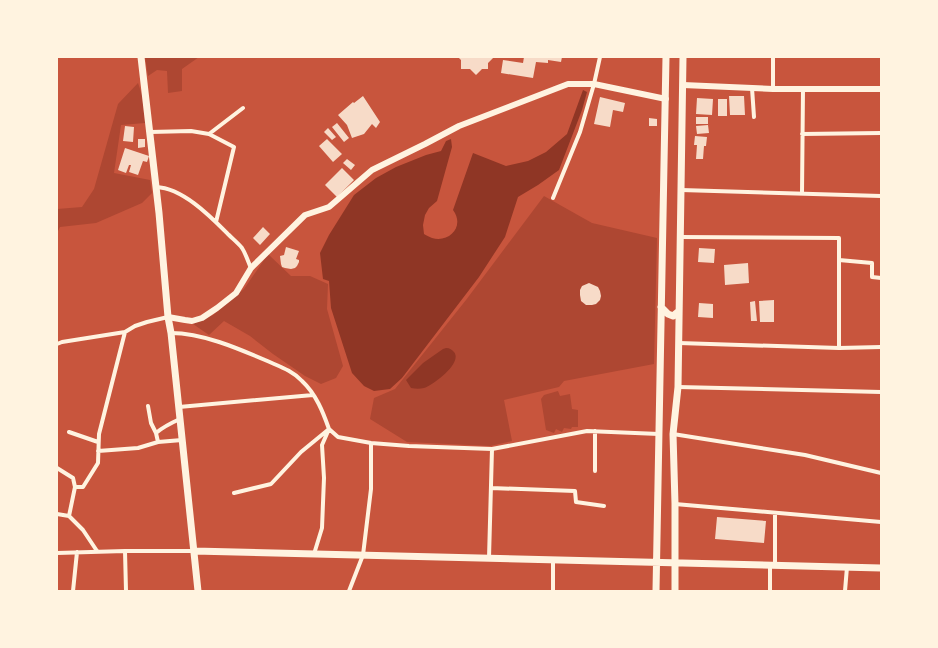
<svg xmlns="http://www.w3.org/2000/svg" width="938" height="648" font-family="'Libre Baskerville',serif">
	<rect width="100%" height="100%" fill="#c8553d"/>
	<path fill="#ae4732" d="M145,57H199L182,69V91L168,93L167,71L157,70L148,76Z
		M138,83L142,95L145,123L121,125L114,173L150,180L152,193L142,203L96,223L60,227L57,233V209L82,207L94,189L118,104Z
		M544,196L592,223L657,238L654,364L564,381L559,387L504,400L512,441L490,446L407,442L370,419L374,398L395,389L466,300Z
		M268,254L291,276H310L328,284L327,309L343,366L336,378L321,384L305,376L273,354L250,336L224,321L209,335L193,324L213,315L244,289Z
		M558,391L560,396L570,394L572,409L578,410V427H572L571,429L564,428L562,432L556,429L554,433L546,430L541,399L544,395Z"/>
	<path fill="#8f3625" d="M583,90L587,92L582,110L559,170L538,185L518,197L505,237L479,277L402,378L390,389L374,391L364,386L352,373L331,308L329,281L323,279L320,253L329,235L354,195L376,178L396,167L426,155L441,151L446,141L451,139L452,147L437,201L429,208L425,215L423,225L424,234C426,235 429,237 432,238C450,243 465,226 453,210L473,153L506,166L528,161L546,152L567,134Z
		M446,348C450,348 452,350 454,352C463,363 433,385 424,388C420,389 416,389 411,388L406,380L423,363L443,349Z"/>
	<path fill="#f7dbc8" d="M458,57H494L488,63V69H482L476,75L470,69H461V60Z
		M524,57H562L561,62L548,60V63L536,62L533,78L501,73L503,60L523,63Z
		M363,96L380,122L376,128L372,124L364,134L352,138L347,125L338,115L353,102L354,103Z
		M729,96H744L745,115H730Z
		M600,97L625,103L623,112L613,110L610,127L594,124Z
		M697,98L713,99L712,115L696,114Z
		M718,99H727V116H718Z
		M696,117H708V124H696Z
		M649,118L657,119V126H649Z
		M337,123L349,138L344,142L332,127Z
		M708,125L709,133L697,134L696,126Z
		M125,126L134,127L133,142L123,141Z
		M328,128L336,137L332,140L324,132Z
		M695,136L707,137L706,146H704L703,159H696L697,145H694Z
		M138,139H145V147L138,148Z
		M327,139L342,154L333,162L319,146Z
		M125,148L149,156L147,162L143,161L138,175L129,172L131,165H129L126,173L118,170Z
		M347,159L355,165L351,170L343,163Z
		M342,168L354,180L337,197L325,185Z
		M263,227L270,234L260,245L253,238Z
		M286,247L299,251L296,259L299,260V262L297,266L295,268L291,269L285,268L282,267L281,264L280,256L284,255Z
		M699,248L715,249L714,263L698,262Z
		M748,263L749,283L725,285L724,265Z
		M589,283L598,287L600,291L601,296L600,300L596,304L592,305H586L581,301L580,295V290L582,286Z
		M774,300V322H760L759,301Z
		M755,301L757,321H751L750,302Z
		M699,303L713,304V318L698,317Z
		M717,517L766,521L764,543L715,539Z"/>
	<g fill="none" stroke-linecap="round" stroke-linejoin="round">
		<path stroke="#fff3e0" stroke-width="4" d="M752,88L754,117
			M773,89V57
			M150,132L191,131L209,134L243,108
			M209,134L234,147L216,222
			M802,134L881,133
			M156,187C183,188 211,217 229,235C233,239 239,244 242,248C246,254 248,262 251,268
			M681,190L881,196
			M802,193L803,89
			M553,198L580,132L594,84L600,57
			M680,237L839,238V348
			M839,260L872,263V277L881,278
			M171,333C202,333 237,348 265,360C278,366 292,370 302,381C316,394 323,412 329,429L322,445L324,478L322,528L314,554
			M679,343L839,348L881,347
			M57,344L62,342L125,332L135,326L147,322L168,317
			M678,387L881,392
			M148,406L151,423L156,433
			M179,407L313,395
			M69,432L98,442
			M673,434L805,455L881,473
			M158,442L156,433C163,427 171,423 180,419
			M98,451L138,448L158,442L182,440
			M57,468L73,478L75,487
			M595,471V431
			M491,488L575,491L576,502L604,506
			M234,493L271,484L301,452L329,429L338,437L371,443L409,446L492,449L587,431L659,434
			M675,504L881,522
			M775,513V565
			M57,514L69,516
			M69,516L75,487H83L98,463L99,434L125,332
			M69,516L83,530L97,551
			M125,551L126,591
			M57,553L125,551H194
			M489,558L492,449
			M553,560V591
			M73,591L77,552
			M349,591L363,555L371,489V443
			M770,591V565
			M845,591L847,567"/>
		<path stroke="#fff3e0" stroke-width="6" d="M683,85L773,89H881
			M168,317L185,320L192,321L202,318L217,308L236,293L251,268L305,215L329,207L372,170L425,144L459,126L568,84H594L666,99"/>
		<path stroke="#fff3e0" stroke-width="7" d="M141,57L159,213L168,317L171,333L198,591
			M661,307L668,314L673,316L679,311
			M194,551L881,568
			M656,591L666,57
			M675,591V504L673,434L678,387L683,57"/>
	</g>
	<rect width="938" height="648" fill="none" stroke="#fff3e0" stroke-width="116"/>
</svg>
